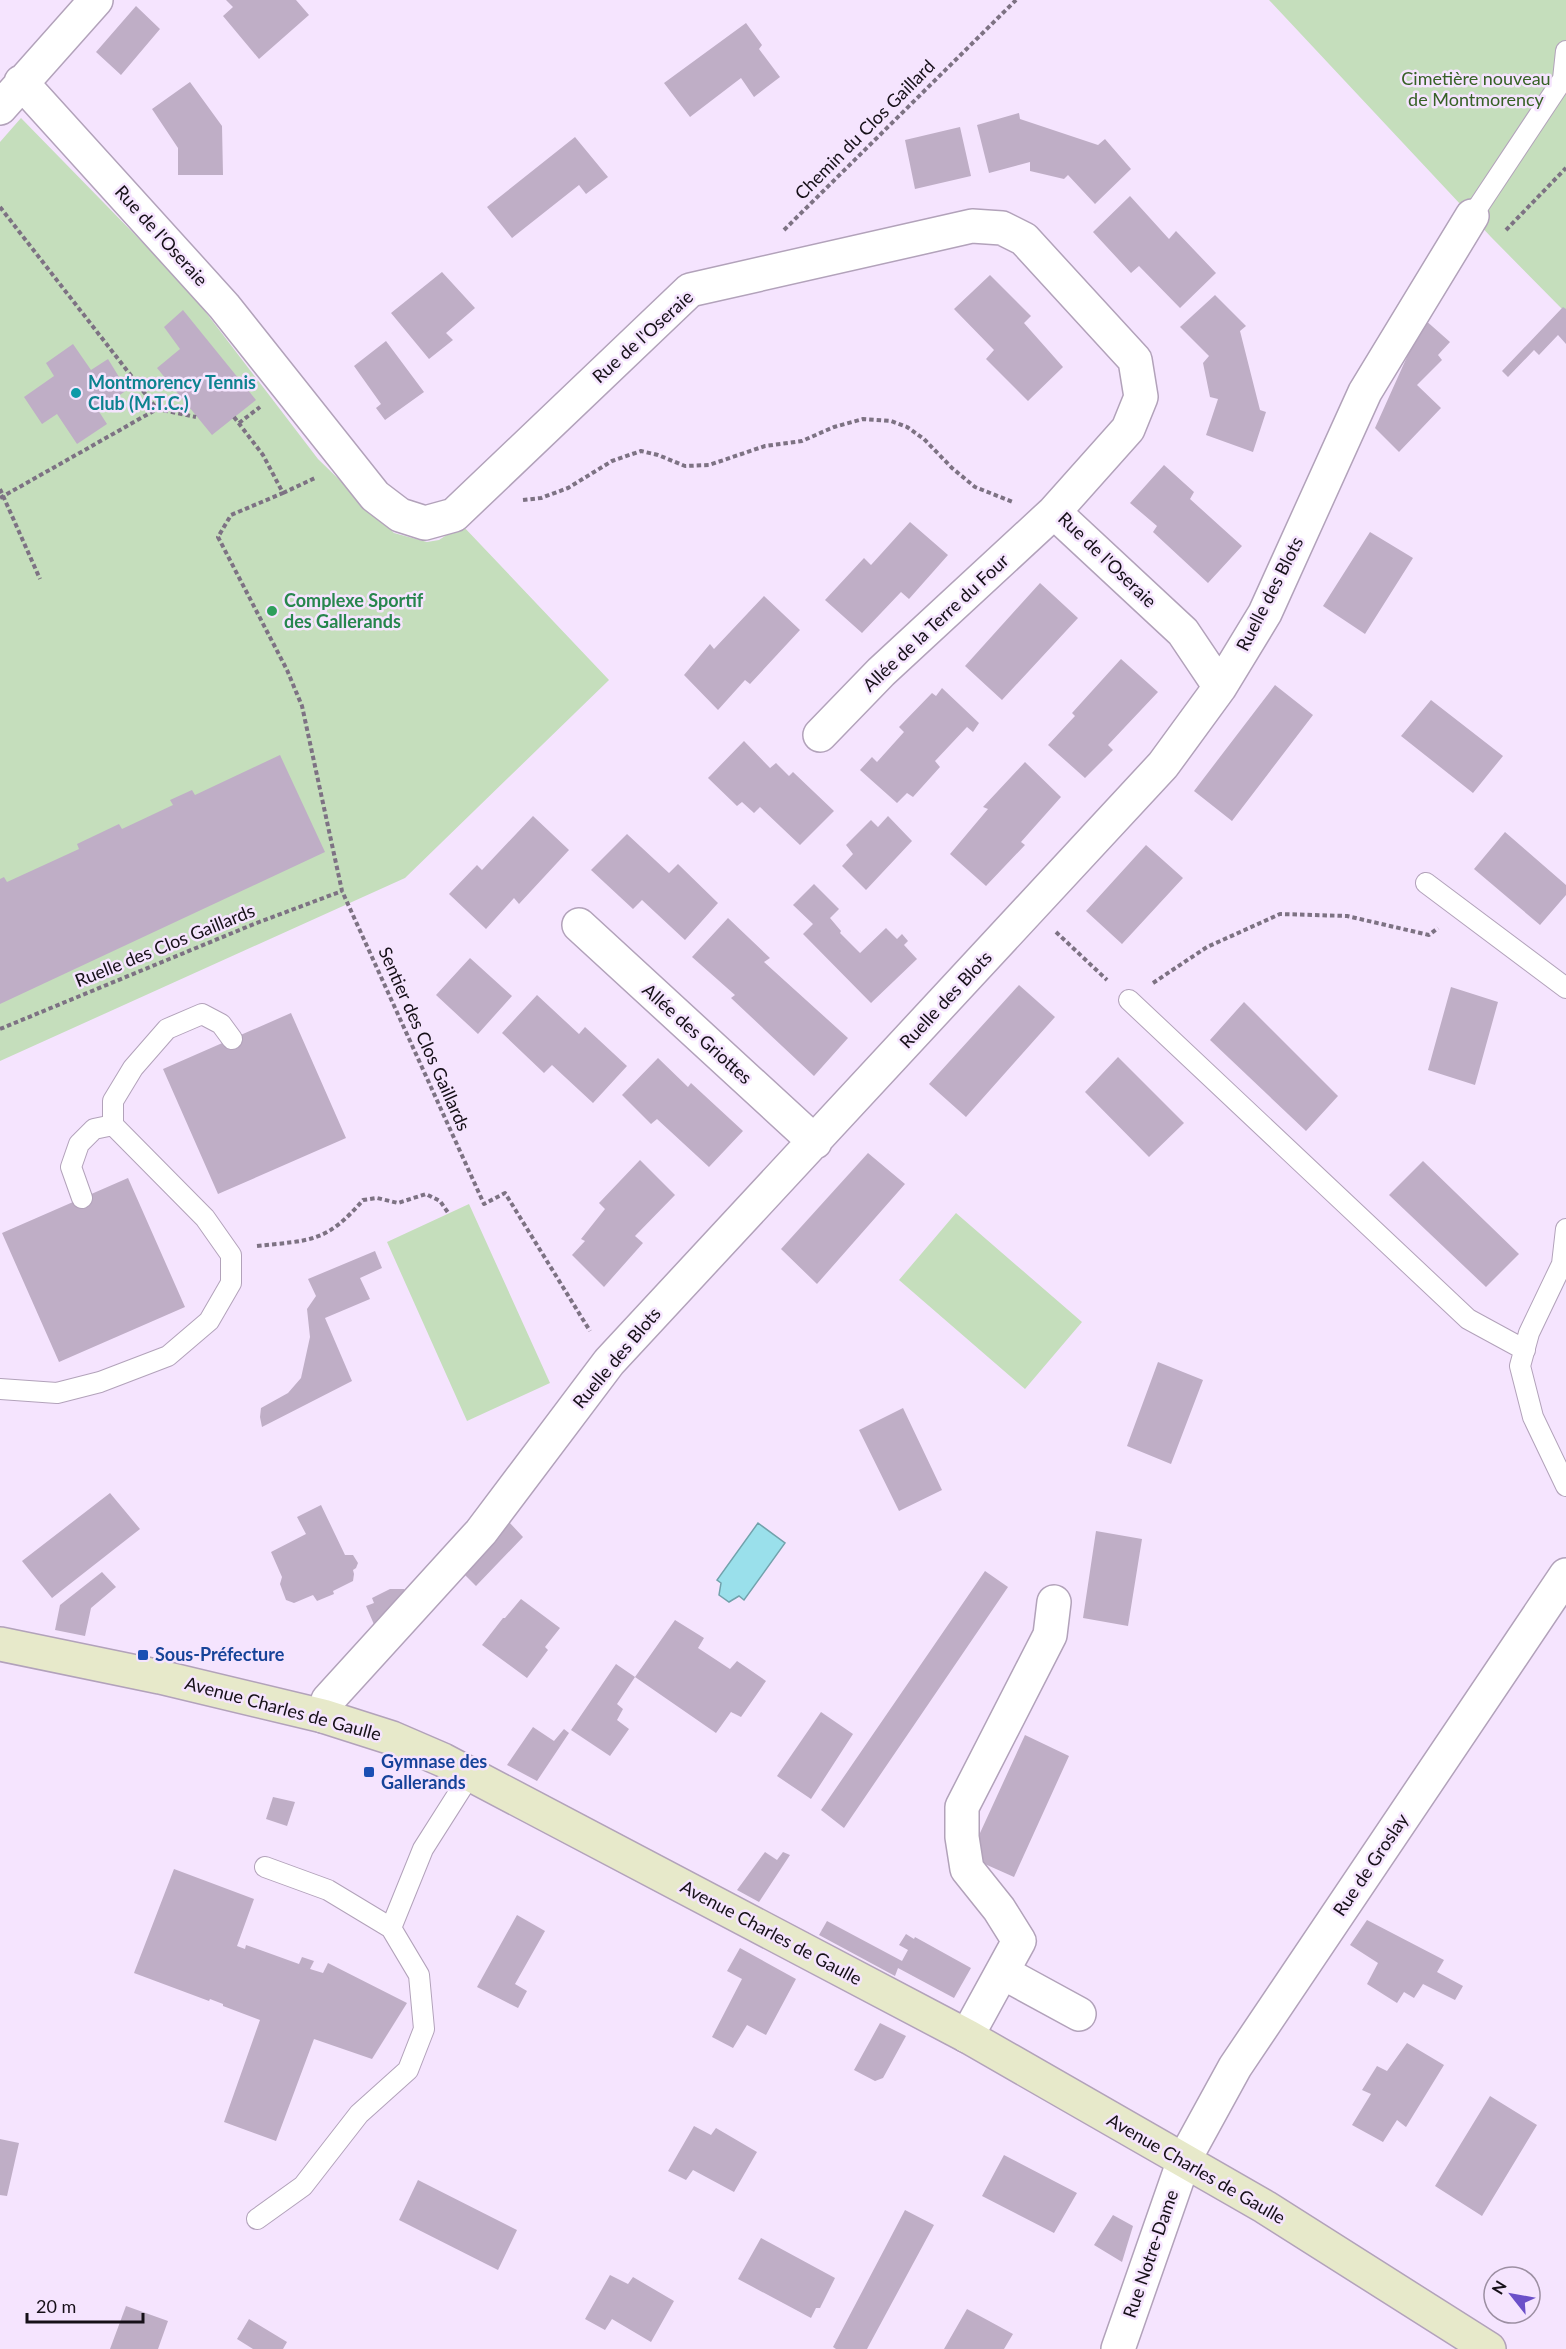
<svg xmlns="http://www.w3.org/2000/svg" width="1566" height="2349" font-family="Lato,sans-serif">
	<rect width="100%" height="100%" fill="#f5e4fe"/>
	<path fill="#c5debc" d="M1269,0H1566V313L1491,237Z
		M21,118L188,289L318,459L394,533L427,542L439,540L462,525L609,680L405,878L0,1061V142Z
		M469,1204L550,1383L467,1421L387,1242Z
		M956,1213L1082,1322L1025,1389L899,1280Z"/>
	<path fill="#9ae0eb" stroke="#72a2ac" stroke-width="1.5" d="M758,1523L785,1543L744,1600L739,1596L729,1602L719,1595L721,1583L717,1580Z"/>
	<path fill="#bfaec6" d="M226,0H296L309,15L259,59L223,16L233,7Z
		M136,6L160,29L121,75L96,52Z
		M746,23L762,45L759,49L780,77L754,97L741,78L690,117L664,83Z
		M190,82L222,126L223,175H178V148L152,109Z
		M1019,113L1020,119L1098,145L1105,139L1131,169L1095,204L1068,175L1064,179L1030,171V162L989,173L977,125Z
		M960,127L971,176L915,189L905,140Z
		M575,137L608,177L586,194L579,185L512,238L487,207Z
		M1130,196L1169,239L1176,231L1216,273L1180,308L1139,266L1131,273L1093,232Z
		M442,272L475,308L446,333L453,340L429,359L391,313Z
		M990,275L1031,316L1024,323L1063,367L1028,401L986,359L994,350L954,309Z
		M1215,295L1246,326L1240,331L1260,410L1266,412L1253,452L1206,435L1218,399L1210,397L1203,363L1209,356L1180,327Z
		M1563,307L1566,309V344L1558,335L1539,355L1534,350L1508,377L1502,371Z
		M183,310L256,400L212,435L157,368L180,349L164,327Z
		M1424,319L1450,342L1438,355L1442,360L1417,385L1441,408L1399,452L1375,428Z
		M386,341L424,392L385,420L376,408L381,404L354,366Z
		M73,344L91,370L108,359L127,390L98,410L107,424L77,444L57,414L42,424L24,397L54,376L46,363Z
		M1164,465L1194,492L1190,499L1242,546L1208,583L1153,532L1157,526L1130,503Z
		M910,522L948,555L909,599L901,592L862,633L825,600L864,558L871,565Z
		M1370,532L1413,558L1365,634L1323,606Z
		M1040,583L1078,618L1002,700L965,666Z
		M764,596L800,630L750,684L745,680L718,710L684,675L710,644L714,649Z
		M1121,659L1158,692L1108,745L1113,750L1085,778L1048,745L1075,716L1072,713Z
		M1275,685L1313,715L1232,821L1194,791Z
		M942,688L979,723L973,732L967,727L935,761L940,767L913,797L907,793L897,803L860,770L872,757L877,762L904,732L899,727L932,693L936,696Z
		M1431,700L1503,756L1473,793L1401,736Z
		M744,741L770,768L776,763L789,776L793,772L834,811L800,845L760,807L754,813L742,802L737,806L708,778Z
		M280,755L325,852L0,1004V879L4,877L7,882L79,849L77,844L119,824L122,829L173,805L170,800L192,790L195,795Z
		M1025,762L1061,797L1021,842L1025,845L986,886L950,854L988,809L983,807Z
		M533,816L569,850L519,904L514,898L486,929L449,894L477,865L482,870Z
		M888,816L912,841L866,890L842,866L853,854L846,845L871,820L878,827Z
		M1505,832L1566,885V895L1540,925L1474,869Z
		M627,834L669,873L678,864L718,903L685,940L642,900L633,909L591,870Z
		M1146,845L1183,878L1122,944L1086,911Z
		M814,884L839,909L830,918L841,931L840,933L860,953L886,928L897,939L902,934L908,941L904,945L917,959L871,1003L803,934L813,924L793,905Z
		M728,918L770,958L764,962L848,1038L814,1076L731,998L735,995L692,957Z
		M470,958L512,996L478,1034L436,995Z
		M1019,985L1055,1017L966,1117L929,1084Z
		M1451,987L1498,1002L1475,1085L1428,1070Z
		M537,995L579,1034L585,1027L627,1066L593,1103L552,1065L544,1073L502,1033Z
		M1244,1002L1338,1096L1306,1131L1210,1040Z
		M291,1013L346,1138L218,1194L163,1069Z
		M1118,1057L1184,1123L1149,1157L1085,1092Z
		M658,1058L688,1087L691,1083L743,1131L709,1167L657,1119L651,1124L622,1095Z
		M868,1153L905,1184L817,1284L781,1249Z
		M640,1160L675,1195L635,1236L643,1243L604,1287L572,1255L585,1241L581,1239L605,1209L599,1203Z
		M1423,1161L1519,1254L1486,1287L1389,1195Z
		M128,1178L185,1307L59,1362L2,1233Z
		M375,1251L382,1268L360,1278L370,1299L325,1318L352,1381L262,1427L260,1417L261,1408L288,1393L301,1378L310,1337L307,1309L316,1296L308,1279Z
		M1158,1362L1203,1380L1171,1464L1127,1446Z
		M903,1408L942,1490L899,1511L859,1430Z
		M110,1493L140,1529L52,1598L22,1561Z
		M321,1505L345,1555H353L358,1563L356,1568L353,1570L354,1574L353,1581L333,1591L334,1594L317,1601L313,1595L294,1603L286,1600L280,1584L282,1577L271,1552L306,1534L297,1517Z
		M509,1522L523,1537L476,1586L461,1571Z
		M1096,1531L1142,1539L1128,1626L1083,1618Z
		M985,1571L1008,1587L844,1828L821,1810Z
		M102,1572L116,1587L91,1608L85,1636L55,1630L60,1605Z
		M390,1589H404L408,1595L376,1629L366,1606L374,1603L372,1598Z
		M521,1599L560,1628L545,1647L548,1650L527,1678L482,1645L503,1618H505Z
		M675,1620L704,1638L698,1648L730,1669L737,1661L766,1681L741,1717L731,1712L716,1733L635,1677Z
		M616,1664L635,1677L617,1704L623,1709L617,1720L629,1729L610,1756L571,1730Z
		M821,1712L853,1734L811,1799L777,1776Z
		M533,1727L554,1741L564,1729L569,1733L537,1781L507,1765Z
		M1025,1735L1069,1756L1014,1877L969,1857Z
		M273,1797L295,1802L287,1826L266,1819Z
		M765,1852L777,1860L783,1852L790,1855L759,1902L737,1890Z
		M174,1869L254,1899L237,1946L245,1949L246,1945L299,1964L302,1957L314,1961L310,1969L323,1973L328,1963L407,2003L372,2059L314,2039L276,2141L224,2122L260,2020L223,2006V2004L210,1999L209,2001L134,1973Z
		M517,1915L545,1931L515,1984L527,1991L518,2008L477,1987Z
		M1367,1920L1444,1960L1437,1972L1463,1986L1455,2000L1423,1984L1414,1998L1404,1992L1397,2003L1367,1984L1378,1963L1350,1945Z
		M827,1921L902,1961L908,1950L899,1945L906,1934L914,1939L915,1937L971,1968L954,1998L898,1968L895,1976L819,1935Z
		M740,1948L796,1979L766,2035L747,2025L733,2048L712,2037L742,1979L727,1971Z
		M880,2023L906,2036L883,2078L875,2081L854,2070Z
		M1407,2043L1444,2065L1406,2127L1397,2120L1383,2142L1352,2125L1371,2094L1362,2090L1377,2066L1387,2071Z
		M1490,2096L1537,2125L1482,2216L1435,2186Z
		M694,2126L711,2135L716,2128L757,2152L734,2192L693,2170L686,2180L668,2171Z
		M0,2139L19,2143L7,2196L0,2195Z
		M1004,2155L1077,2193L1054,2233L982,2196Z
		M418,2180L517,2230L498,2270L399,2220Z
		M905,2210L934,2225L867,2349H836L833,2347Z
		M1113,2215L1133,2226L1122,2262L1094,2245Z
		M761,2238L835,2278L820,2308H816L811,2318L738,2279Z
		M610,2275L628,2284L633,2277L674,2301L651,2342L612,2319L605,2330L585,2319Z
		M126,2306L168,2321L158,2349H110Z
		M967,2309L1013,2334L1004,2349H944Z
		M249,2319L287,2342L283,2349H253L237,2339Z"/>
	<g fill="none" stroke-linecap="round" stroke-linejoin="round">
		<defs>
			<path id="service" d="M1472,216L1563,79L1566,51
				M1426,883L1566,988
				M1129,1000L1468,1319L1525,1350
				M82,1198L71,1167L79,1144L94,1129L113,1125
				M1566,1229L1562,1264L1529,1333L1520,1366L1533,1417L1566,1486
				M0,1389L57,1393L100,1382L168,1356L209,1321L231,1283V1255L205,1218L113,1125V1101L133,1068L167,1029L202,1014L221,1024L232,1039
				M265,1867L328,1890L391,1928
				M257,2219L303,2186L359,2114L408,2070L424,2029L419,1975L391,1928L423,1849L470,1775"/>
			<path id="minor" d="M21,82L224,306L375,496L400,515L425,523L454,515L690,290L972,226L1002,228L1024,239L1135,360L1141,397L1128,429L1054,512L1183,632L1220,687
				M0,108L96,0
				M820,735L881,672L1054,512
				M579,925L815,1142
				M323,1716L328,1700L481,1532L609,1362L1163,765L1220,687L1265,613L1365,392L1472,216
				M1002,1972L1079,2014
				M967,2036L1019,1941L999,1909L967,1869L962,1837V1807L1050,1635L1054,1602
				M1118,2349L1184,2160L1235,2067L1566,1575"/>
			<path id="secondary" d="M0,1644L160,1677L323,1716L392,1738L443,1760L967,2036L1265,2207L1489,2349"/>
		</defs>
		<use href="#service" stroke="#b2a2ba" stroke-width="22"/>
		<use href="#minor" stroke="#b2a2ba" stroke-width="36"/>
		<use href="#secondary" stroke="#b2a2ba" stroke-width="36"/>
		<path stroke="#7d7283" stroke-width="4" stroke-dasharray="4.5 3" stroke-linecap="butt" d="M0,207L157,409L196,417
			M784,230L1016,0
			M1506,230L1566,168
			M234,417L263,455L283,493L231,515L218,537L287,670L302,706L342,891L484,1204L505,1193L590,1331
			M239,423L260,407
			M0,489L40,579
			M283,493L315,478
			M0,498L157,409
			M523,500L541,498L568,488L612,461L641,451L658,455L685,466L709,465L765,446L802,441L834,427L863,419L891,421L907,427L924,439L952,468L975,487L1013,502
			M1056,932L1107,980
			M1153,983L1207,947L1280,914L1347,916L1429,935L1438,928
			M0,1029L254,924L342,891
			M257,1246C311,1240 326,1243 363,1200L377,1198L398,1203L426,1194L440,1201L449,1214"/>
		<use href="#service" stroke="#fff" stroke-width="20"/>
		<use href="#minor" stroke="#fff" stroke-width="33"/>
		<use href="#secondary" stroke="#e7e9ca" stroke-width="33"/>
	</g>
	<circle fill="#0f9aa8" stroke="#f5e4fe" stroke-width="2" cx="76" cy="393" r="6"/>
	<circle fill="#2e9e5b" stroke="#f5e4fe" stroke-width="2" cx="272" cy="611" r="6"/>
	<g fill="#1a4fb4" stroke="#f5e4fe" stroke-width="2">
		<rect x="137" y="1649" width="12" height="12" rx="3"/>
		<rect x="363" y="1766" width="12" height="12" rx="3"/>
	</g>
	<g text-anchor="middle" stroke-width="5" stroke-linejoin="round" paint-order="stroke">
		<g font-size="18" fill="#366125" stroke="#f5e4fe">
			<text x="1476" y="85">Cimetière nouveau<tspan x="1476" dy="21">de Montmorency</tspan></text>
		</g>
		<g font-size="18" fill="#161018" stroke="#f5e4fe">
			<text transform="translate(865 130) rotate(-45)" y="6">Chemin du Clos Gaillard</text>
			<text transform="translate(161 236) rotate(48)" y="6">Rue de l'Oseraie</text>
			<text transform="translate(643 337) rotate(-42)" y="6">Rue de l'Oseraie</text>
			<text transform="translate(1107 560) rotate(44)" y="6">Rue de l'Oseraie</text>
			<text transform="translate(1270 594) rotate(-63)" y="6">Ruelle des Blots</text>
			<text transform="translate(936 623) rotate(-43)" y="6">Allée de la Terre du Four</text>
			<text transform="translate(165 946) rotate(-22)" y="6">Ruelle des Clos Gaillards</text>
			<text transform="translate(946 1000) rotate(-47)" y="6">Ruelle des Blots</text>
			<text transform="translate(697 1034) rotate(42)" y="6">Allée des Griottes</text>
			<text transform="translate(424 1039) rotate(66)" y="6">Sentier des Clos Gaillards</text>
			<text transform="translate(617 1358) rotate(-50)" y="6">Ruelle des Blots</text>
			<text transform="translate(283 1709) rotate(15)" y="6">Avenue Charles de Gaulle</text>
			<text transform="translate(1371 1865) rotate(-56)" y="6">Rue de Groslay</text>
			<text transform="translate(771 1933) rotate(28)" y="6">Avenue Charles de Gaulle</text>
			<text transform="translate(1196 2169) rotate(30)" y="6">Avenue Charles de Gaulle</text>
			<text transform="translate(1151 2254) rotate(-71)" y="6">Rue Notre-Dame</text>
		</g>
		<g font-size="18" font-weight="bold" fill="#0d838f" stroke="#f5e4fe" text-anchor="start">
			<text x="88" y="389">Montmorency Tennis<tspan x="88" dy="21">Club (M.T.C.)</tspan></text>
		</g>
		<g font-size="18" font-weight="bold" fill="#27864d" stroke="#f5e4fe" text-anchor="start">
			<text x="284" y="607">Complexe Sportif<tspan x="284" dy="21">des Gallerands</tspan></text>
		</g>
		<g font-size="18" font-weight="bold" fill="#164399" stroke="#f5e4fe" text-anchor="start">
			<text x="155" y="1661">Sous-Préfecture</text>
			<text x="381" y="1768">Gymnase des<tspan x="381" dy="21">Gallerands</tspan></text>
		</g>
	</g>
	<g transform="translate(1512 2295) rotate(301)"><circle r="28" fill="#f5e4fe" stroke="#9c8fa2" stroke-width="1.5"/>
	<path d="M0-4.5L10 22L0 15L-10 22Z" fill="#6b50c9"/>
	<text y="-9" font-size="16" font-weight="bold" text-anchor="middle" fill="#161018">N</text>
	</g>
	<path d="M27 2313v9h116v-9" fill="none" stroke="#161018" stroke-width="3"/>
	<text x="36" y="2313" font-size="18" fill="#161018" stroke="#f5e4fe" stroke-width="4.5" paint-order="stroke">20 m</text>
</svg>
